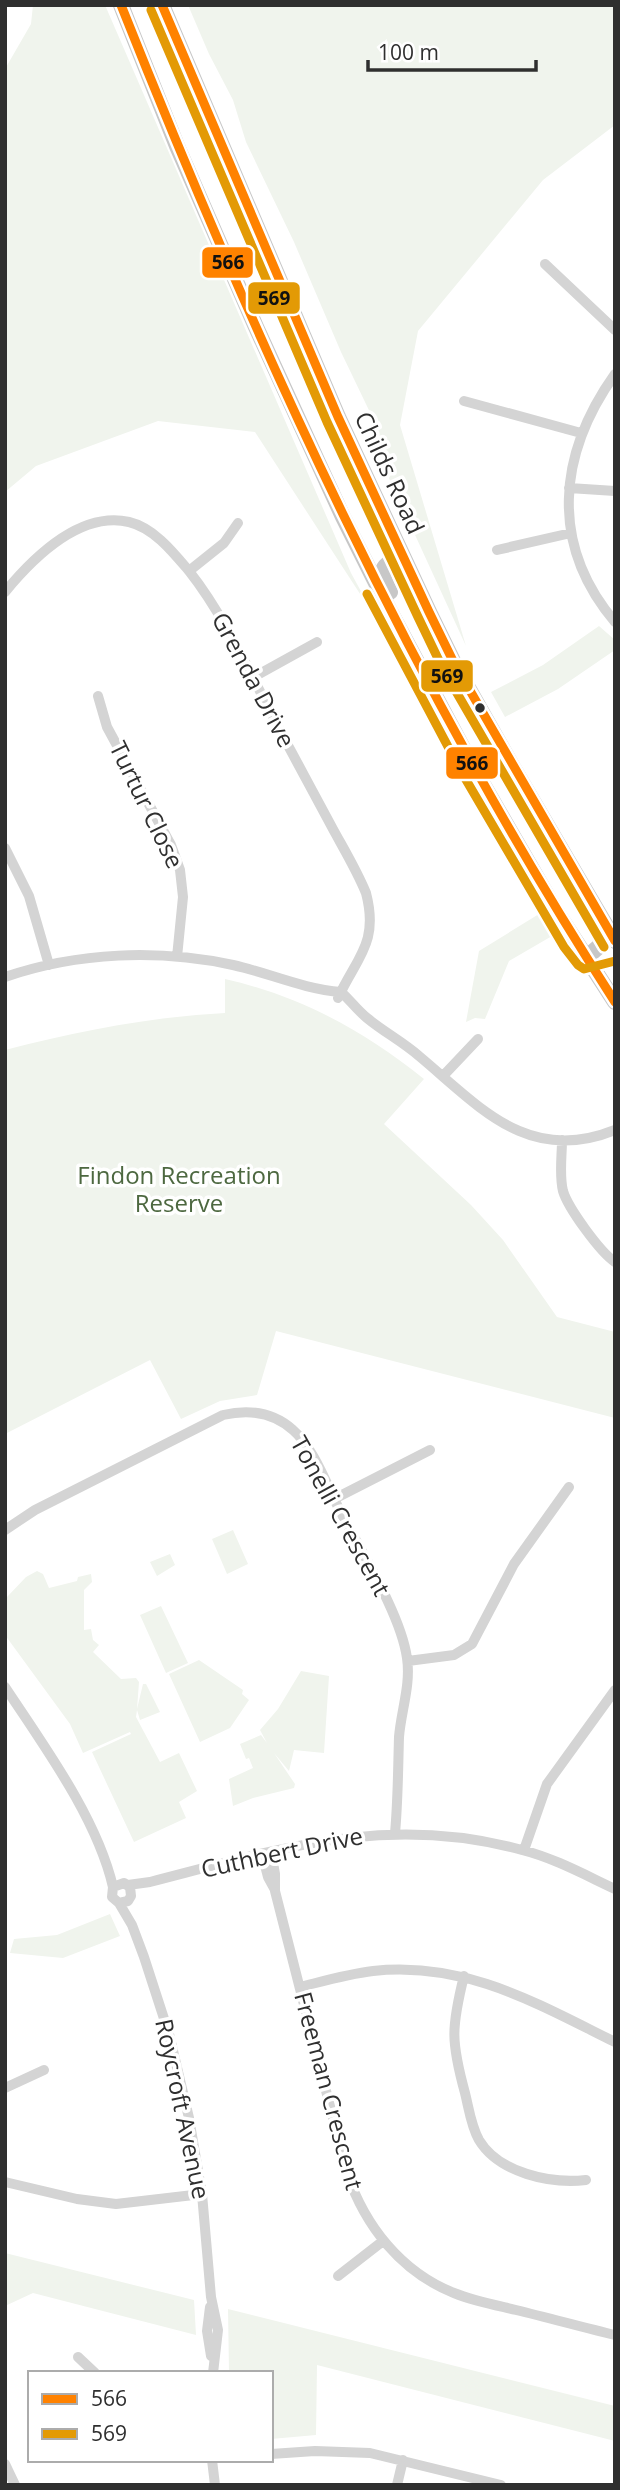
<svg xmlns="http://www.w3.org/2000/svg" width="620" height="2490" font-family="'Open Sans',sans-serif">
	<rect width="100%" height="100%" fill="#fff"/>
	<path fill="#f0f4ed" d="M33,5H105L351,573L375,617L255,432L158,421L36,466L5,492V69L31,24Z
		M188,5H615V125L543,180L418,331L400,425L466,646L388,476L377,427L341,352L294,242L246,142L233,100L209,54Z
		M599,626L615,640V650L558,689L505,717L491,692L543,665Z
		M539,914L552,936L509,961L485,1019L475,1018L466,1022L479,951Z
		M225,979C300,996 363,1030 424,1079L384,1124L471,1205L503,1240L557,1317L615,1332V1418L276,1331L257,1395L220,1401L181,1419L150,1360L5,1434V1050C78,1031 150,1017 225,1013Z
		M233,1530L248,1564L227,1574L212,1539Z
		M170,1554L175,1565L157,1576L150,1562Z
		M37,1571L43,1574L49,1588L77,1581L78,1577L91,1574L92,1582L84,1590V1630L91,1629L93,1640L99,1645L93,1652L121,1679L136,1678L139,1682L137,1709L143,1684H146L160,1712L140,1720L137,1710L136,1717L160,1762L179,1753L197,1791L179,1802L186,1818L134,1842L92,1752L131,1734L130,1732L83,1753L70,1724L5,1635L7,1597L26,1577Z
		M161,1606L188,1663L166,1673L140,1615Z
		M199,1660L243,1690L242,1694L249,1700L230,1728L200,1742L169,1674Z
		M301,1671L329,1676L324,1753L294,1750L289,1771L274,1753L295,1784L294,1788L253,1798L233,1806L229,1779L253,1768L249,1758L246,1759L240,1744L261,1735L267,1743L260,1730L278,1709Z
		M110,1914L120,1936L63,1958L10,1953L14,1939L57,1935Z
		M5,2253L194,2300L196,2335L33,2293L5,2306Z
		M228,2309L615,2406V2441L317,2365L316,2435L271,2439V2373H229Z"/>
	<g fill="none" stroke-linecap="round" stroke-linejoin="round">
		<path stroke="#d4d4d4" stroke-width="10" d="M545,264L615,330
			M615,374C558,454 549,544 615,622
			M464,401L581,433
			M569,488L615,491
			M497,550L571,533
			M189,571L224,543L238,523
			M5,592C33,558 80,511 129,522C154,528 173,552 189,571C227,619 255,684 284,738C301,769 317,800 334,831C345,851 357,871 366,893C379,943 357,957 338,998
			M252,678L317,642
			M98,696L107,727L171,845L180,870L183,897L177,957
			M5,848L29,896L49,965
			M5,977C78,952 158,949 233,965C269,973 303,989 341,992C350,1000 357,1010 367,1018C384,1032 403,1042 419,1056C480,1107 528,1165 615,1130
			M443,1076L478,1039
			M562,1140C562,1156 559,1175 563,1191C568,1208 600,1252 615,1262
			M334,1499L430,1450
			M5,1530L35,1510L223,1415C249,1409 273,1412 293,1430C314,1448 328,1488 341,1513C362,1553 401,1615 407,1658C411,1685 401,1711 399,1737C398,1770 398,1801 395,1833
			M408,1661L454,1655L472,1644L514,1564L569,1487
			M5,1687C44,1746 97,1818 113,1887
			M524,1850L547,1784L615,1690
			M271,1852L275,1874V1891L347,2173C365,2226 401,2272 454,2293C474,2301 495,2305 516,2310C549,2318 582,2327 615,2335
			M262,1854L268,1877L274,1888
			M128,1885L150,1882C279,1849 388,1813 522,1850C554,1858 585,1875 615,1889
			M119,1903L128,1901L131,1896L130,1887L124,1883L113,1887L112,1897L119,1903L132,1925L144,1957L169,2034L189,2118L202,2194L211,2297L218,2330L213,2373
			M464,1976C451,2028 451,2042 465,2093C469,2109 471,2126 479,2140C499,2173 550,2184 586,2180
			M300,1987C324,1981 348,1974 373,1971C465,1961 536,2003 615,2042
			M5,2088L44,2070
			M5,2182L77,2199L116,2204L202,2194
			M338,2276L383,2241
			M210,2307L207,2331L211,2356
			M78,2357L95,2373
			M271,2454L315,2451L370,2453L501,2485
			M212,2460L215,2485
			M5,2464L15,2485
			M397,2485L403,2460"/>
		<path stroke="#c7c7c7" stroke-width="16" d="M121,5L177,146L256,327L343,517L391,613L473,767L555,909L615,1002
			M162,5L338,417L429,612L454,663L514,769L615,941
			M390,592C379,571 379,565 403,557
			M587,957L612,935"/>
		<defs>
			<path id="bus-1" d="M121,5C258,350 413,689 615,1002
				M162,5L338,417L429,612L454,663L615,941"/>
			<path id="bus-2" d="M151,10L327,422L418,617L443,669L604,947
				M367,594L462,773L564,947L578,965L584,969L615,961"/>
		</defs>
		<use href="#bus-1" stroke="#fff" stroke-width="14"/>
		<use href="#bus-2" stroke="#fff" stroke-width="14"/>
		<use href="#bus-1" stroke="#ff8200" stroke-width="9"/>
		<use href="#bus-2" stroke="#e39a05" stroke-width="9"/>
	</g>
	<circle fill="#2f2f2f" stroke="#fff" stroke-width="2.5" cx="480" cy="708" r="6"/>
	<g text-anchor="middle" stroke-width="7" stroke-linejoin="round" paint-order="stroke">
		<g font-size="24" fill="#2f2f2f" stroke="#fff">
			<text transform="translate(389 473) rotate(65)" y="8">Childs Road</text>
			<text transform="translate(253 680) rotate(62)" y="8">Grenda Drive</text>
			<text transform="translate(146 805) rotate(64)" y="8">Turtur Close</text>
			<text transform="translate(340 1516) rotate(61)" y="8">Tonelli Crescent</text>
			<text transform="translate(282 1853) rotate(-12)" y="8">Cuthbert Drive</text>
			<text transform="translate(328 2091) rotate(75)" y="8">Freeman Crescent</text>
			<text transform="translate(182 2109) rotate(78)" y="8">Roycroft Avenue</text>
		</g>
		<g font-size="24" fill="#4d6840" stroke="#fff">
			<text x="179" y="1184">Findon Recreation<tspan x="179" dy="28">Reserve</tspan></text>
		</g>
	</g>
	<g stroke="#fff" stroke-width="2.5">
		<rect x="201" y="246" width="53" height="33" rx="7" fill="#ff8200"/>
		<rect x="247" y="281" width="54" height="34" rx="7" fill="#e39a05"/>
		<rect x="420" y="659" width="54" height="34" rx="7" fill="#e39a05"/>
		<rect x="445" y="746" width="54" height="34" rx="7" fill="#ff8200"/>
	</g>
	<g font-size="19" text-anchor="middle" font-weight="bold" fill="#111">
		<text x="228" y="269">566</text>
		<text x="274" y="305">569</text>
		<text x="447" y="683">569</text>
		<text x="472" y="770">566</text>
	</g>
	<rect width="620" height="2490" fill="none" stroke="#2f2f2f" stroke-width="14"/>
	<rect x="28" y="2371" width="245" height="91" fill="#ffffff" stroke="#acacac" stroke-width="2"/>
	<rect x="42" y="2394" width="35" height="10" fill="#ff8200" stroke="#acacac" stroke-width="2"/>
	<text x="91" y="2406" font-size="21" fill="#2f2f2f">566</text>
	<rect x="42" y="2429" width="35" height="10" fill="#e39a05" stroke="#acacac" stroke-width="2"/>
	<text x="91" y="2441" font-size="21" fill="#2f2f2f">569</text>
	<path d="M368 60v10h168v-10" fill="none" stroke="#2f2f2f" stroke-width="3.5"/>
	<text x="378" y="60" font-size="21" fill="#2f2f2f" stroke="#ffffff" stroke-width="5" paint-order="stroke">100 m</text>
</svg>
